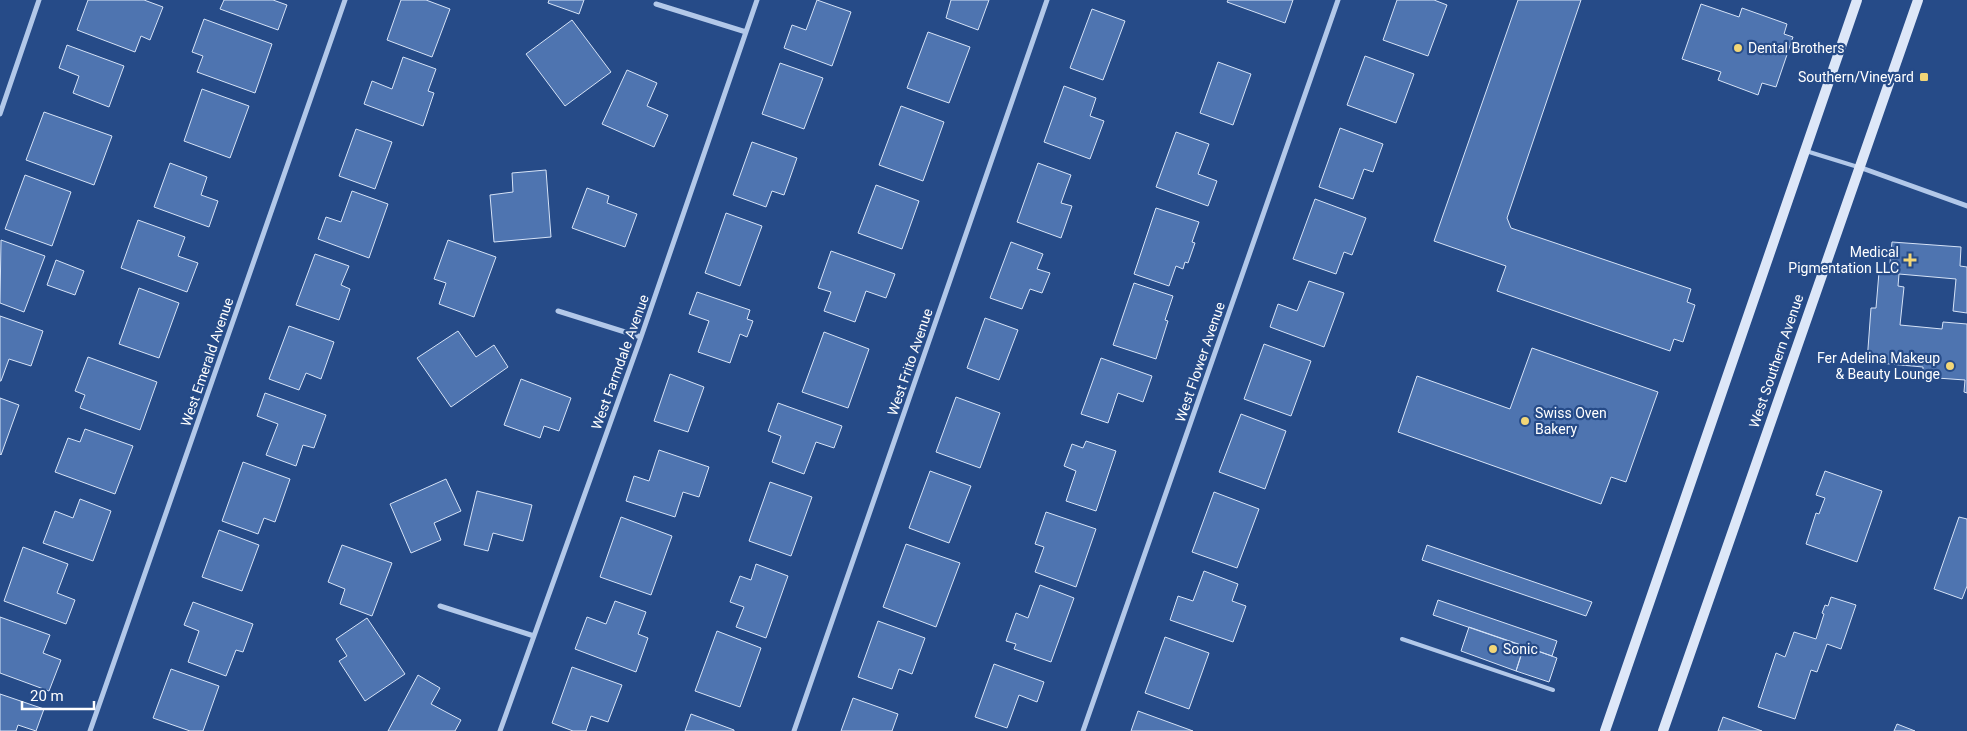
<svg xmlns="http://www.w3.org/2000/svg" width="1967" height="731" font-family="Roboto,sans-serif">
	<rect width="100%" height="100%" fill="#264b88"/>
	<path fill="#4e74b0" stroke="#d6e3f7" d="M88,0H144L163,7L150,40L141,36L135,52L77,30Z
		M224,0H273L287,5L278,30L220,9Z
		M401,0H426L450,9L432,57L387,40Z
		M549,0H584L579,14L548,3Z
		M817,0L851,12L832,66L784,48L792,25L806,30Z
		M951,0H989L978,30L946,18Z
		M1228,0H1293L1285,23L1227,2Z
		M1397,0H1434L1447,5L1428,56L1383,40Z
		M1518,0H1581L1507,218L1511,228L1691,289L1687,302L1695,305L1683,342L1674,339L1670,351L1497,291L1506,266L1434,241Z
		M1701,4L1739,17L1742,8L1787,24L1784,34L1793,37L1776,87L1762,83L1758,95L1718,80L1721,72L1682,59Z
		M1092,9L1125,21L1103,80L1070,68Z
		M204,19L272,44L255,93L197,72L203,56L192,52Z
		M572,20L611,72L565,106L526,54Z
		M928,32L970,47L949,103L907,88Z
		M67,45L124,66L109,107L73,93L79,76L59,68Z
		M1365,56L1414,74L1396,123L1347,105Z
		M403,57L436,69L428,91L434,93L423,126L364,104L372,81L392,89Z
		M1218,62L1251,74L1233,125L1200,113Z
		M780,63L823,78L804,129L762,114Z
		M627,70L657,83L647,106L668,115L654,147L602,124Z
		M1064,86L1096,98L1090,116L1104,121L1090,159L1044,142Z
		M202,89L249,106L230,158L184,141Z
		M901,106L944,122L923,181L879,165Z
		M44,112L112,136L94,185L26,160Z
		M1340,128L1383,144L1373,172L1364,169L1353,199L1319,187Z
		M356,129L392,142L375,189L339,176Z
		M1176,132L1209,144L1198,174L1217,181L1208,206L1156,187Z
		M752,142L797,158L784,195L772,191L766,207L733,195Z
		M170,163L207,177L201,195L218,201L209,227L154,207Z
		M1038,163L1071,175L1061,203L1072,206L1061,238L1017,222Z
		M546,170L551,237L494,242L490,195L513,192L512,173Z
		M25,175L71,192L52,246L5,229Z
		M876,185L919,201L902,249L858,233Z
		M587,188L609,196L607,203L637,214L625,247L572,228Z
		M352,191L388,204L369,258L318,239L326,217L341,222Z
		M1315,199L1366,218L1352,255L1344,252L1336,274L1293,259Z
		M1156,208L1199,222L1192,242L1195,243L1188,263L1185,262L1183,269L1176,266L1169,286L1134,274Z
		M726,213L762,226L740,286L705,273Z
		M138,220L185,237L178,256L198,263L187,292L121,268Z
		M1,240L45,256L24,312L0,303Z
		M448,240L496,257L474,317L439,304L446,283L434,279Z
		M1011,242L1043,254L1037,269L1050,273L1042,293L1030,289L1022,309L990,298Z
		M1892,242L1961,247L1960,266L1967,267V313L1953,311L1956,279L1899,274L1898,286L1904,287L1900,325L1942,329L1943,322L1967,324V393L1964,392L1965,380L1923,377V367L1867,362L1871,308H1876L1879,272L1889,273Z
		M831,251L895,274L886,298L866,291L855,322L824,311L831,292L818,288Z
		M315,254L349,266L341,285L350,289L339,320L296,305Z
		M56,260L84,271L75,295L47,285Z
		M1309,281L1344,293L1324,347L1270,327L1278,304L1297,311Z
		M1134,283L1173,296L1165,320L1168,321L1156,359L1113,345Z
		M139,288L179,303L159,358L119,344Z
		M697,292L750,310L747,319L753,321L747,337L740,334L730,363L698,352L709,321L689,314Z
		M0,316L43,331L31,366L9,359L1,381H0Z
		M985,318L1018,330L999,380L967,368Z
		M289,326L334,342L321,379L306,373L299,390L269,379Z
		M458,331L476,357L494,345L508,367L451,407L417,358Z
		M824,332L869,349L848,408L802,392Z
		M1264,344L1311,361L1291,416L1244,399Z
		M1532,348L1658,392L1626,482L1611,477L1601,504L1398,432L1417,376L1510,409Z
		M88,357L157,382L140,430L80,408L85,395L75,391Z
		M1101,358L1152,376L1143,402L1118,393L1108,423L1081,414Z
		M670,374L704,387L688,432L654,421Z
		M521,379L571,398L559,431L544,426L540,438L504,425Z
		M265,393L326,415L314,448L303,445L296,466L266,455L278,424L257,416Z
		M956,397L1000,413L980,468L936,452Z
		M0,398L19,405L1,455L0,454Z
		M778,403L842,426L834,448L816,442L804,474L772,462L781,436L768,431Z
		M1241,414L1286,431L1265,489L1219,472Z
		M85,429L133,446L115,494L55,472L68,438L80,442Z
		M1086,441L1116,451L1096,511L1066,501L1076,471L1064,466L1072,444L1083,448Z
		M659,450L709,467L699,497L683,492L675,517L626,501L634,476L649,481Z
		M243,462L290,479L275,522L264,518L258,534L222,521Z
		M930,471L971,486L949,543L909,528Z
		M1825,471L1882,491L1857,562L1806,544L1816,513L1819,514L1825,498L1816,495Z
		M446,479L461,511L434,523L441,540L411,553L390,504Z
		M770,482L812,497L791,556L749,541Z
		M477,491L532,505L523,541L493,533L488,551L464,545Z
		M1214,492L1259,509L1237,568L1192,552Z
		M80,499L111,511L93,561L43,543L55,511L73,518Z
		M1046,512L1096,529L1076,587L1035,572L1044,547L1035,544Z
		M621,517L672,536L651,595L600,577Z
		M1959,517L1967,519V586L1962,599L1934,589Z
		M219,530L259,545L242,591L202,577Z
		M906,544L960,563L936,627L883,607Z
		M342,545L392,563L372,616L340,604L345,589L328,582Z
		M1427,545L1592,602L1586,616L1422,560Z
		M23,547L68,564L57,593L75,600L66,624L4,601Z
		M756,564L788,576L766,638L736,627L744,607L730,602L740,576L751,580Z
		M1204,571L1238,584L1232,601L1246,606L1233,642L1170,620L1178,596L1193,601Z
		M1040,585L1074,598L1051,662L1014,649L1016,644L1006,641L1016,613L1028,618Z
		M1831,597L1856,605L1841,649L1827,644L1817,672L1811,670L1795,719L1758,707L1776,653L1785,657L1794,632L1816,639L1824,614L1822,613L1825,605L1828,606Z
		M1438,600L1557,641L1552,656L1433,615Z
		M615,601L646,612L638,634L648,638L636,672L575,649L587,617L606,624Z
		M193,602L253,624L243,652L236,650L226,676L188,662L199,631L184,625Z
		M0,617L50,635L43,653L61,660L49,691L0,673Z
		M367,618L405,674L365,701L339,661L347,656L336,639Z
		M878,621L925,638L912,674L899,669L892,689L858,677Z
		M1469,627L1524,646L1516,671L1461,651Z
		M717,631L761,648L740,707L695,691Z
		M1165,637L1209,653L1189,709L1145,693Z
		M1524,646L1557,658L1549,682L1516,671Z
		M994,664L1044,682L1037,702L1019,695L1007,728L975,717Z
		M572,667L622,685L608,722L591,716L586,731H573L552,723Z
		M171,669L219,686L203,731H190L153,718Z
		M418,675L440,688L431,704L461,720L455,731H388Z
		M0,694L44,709L36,731L18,725L16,731H0Z
		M853,698L898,714L892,731H841Z
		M1138,711L1193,731H1131Z
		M691,714L734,730V731H685Z
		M1723,717L1762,731H1718Z
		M1897,724L1915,731H1894Z"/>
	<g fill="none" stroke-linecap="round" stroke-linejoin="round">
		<path stroke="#b2c8e9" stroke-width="4" d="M1806,151L1858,167
			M1402,639L1553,690"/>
		<path stroke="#b2c8e9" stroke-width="5" d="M656,4L746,32
			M0,114L39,0
			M1859,167L1967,206
			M558,311L641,337
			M440,606L534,636
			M90,731L345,0
			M500,731L641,337L757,0
			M794,731L1047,0
			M1083,731L1338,0"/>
		<path stroke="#dde7f8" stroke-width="10" d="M1605,731L1857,0
			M1663,731L1918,0"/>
	</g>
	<g fill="#f2d677" stroke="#264b88" stroke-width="2">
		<circle cx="1738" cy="48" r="5"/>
		<rect x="1919" y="72" width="10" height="10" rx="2.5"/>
		<path d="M1907.5 252.5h5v5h5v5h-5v5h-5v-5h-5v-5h5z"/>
		<circle cx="1950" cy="366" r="5"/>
		<circle cx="1525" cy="421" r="5"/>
		<circle cx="1493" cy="649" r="5"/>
	</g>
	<g text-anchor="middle" stroke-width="4.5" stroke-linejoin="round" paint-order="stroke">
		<g font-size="14" fill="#fff" stroke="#264b88" text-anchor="start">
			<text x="1748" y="53">Dental Brothers</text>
			<text x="1914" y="82" text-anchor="end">Southern/Vineyard</text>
			<text x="1899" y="257" text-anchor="end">Medical<tspan x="1899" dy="16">Pigmentation LLC</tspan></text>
			<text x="1940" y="363" text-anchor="end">Fer Adelina Makeup<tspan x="1940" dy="16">&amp; Beauty Lounge</tspan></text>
			<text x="1535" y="418">Swiss Oven<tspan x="1535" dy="16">Bakery</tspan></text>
			<text x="1503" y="654">Sonic</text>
		</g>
		<g font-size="14" fill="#fff" stroke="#264b88">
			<text transform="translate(1776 361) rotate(-71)" y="5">West Southern Avenue</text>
			<text transform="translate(207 362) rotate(-71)" y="5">West Emerald Avenue</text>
			<text transform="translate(620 362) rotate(-70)" y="5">West Farmdale Avenue</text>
			<text transform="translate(910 362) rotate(-71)" y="5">West Frito Avenue</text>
			<text transform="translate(1200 362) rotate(-71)" y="5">West Flower Avenue</text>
		</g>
	</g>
	<path d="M22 701v8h72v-8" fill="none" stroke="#ffffff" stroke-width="2.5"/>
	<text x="30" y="701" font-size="15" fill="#ffffff" stroke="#264b88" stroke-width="4" paint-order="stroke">20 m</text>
</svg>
